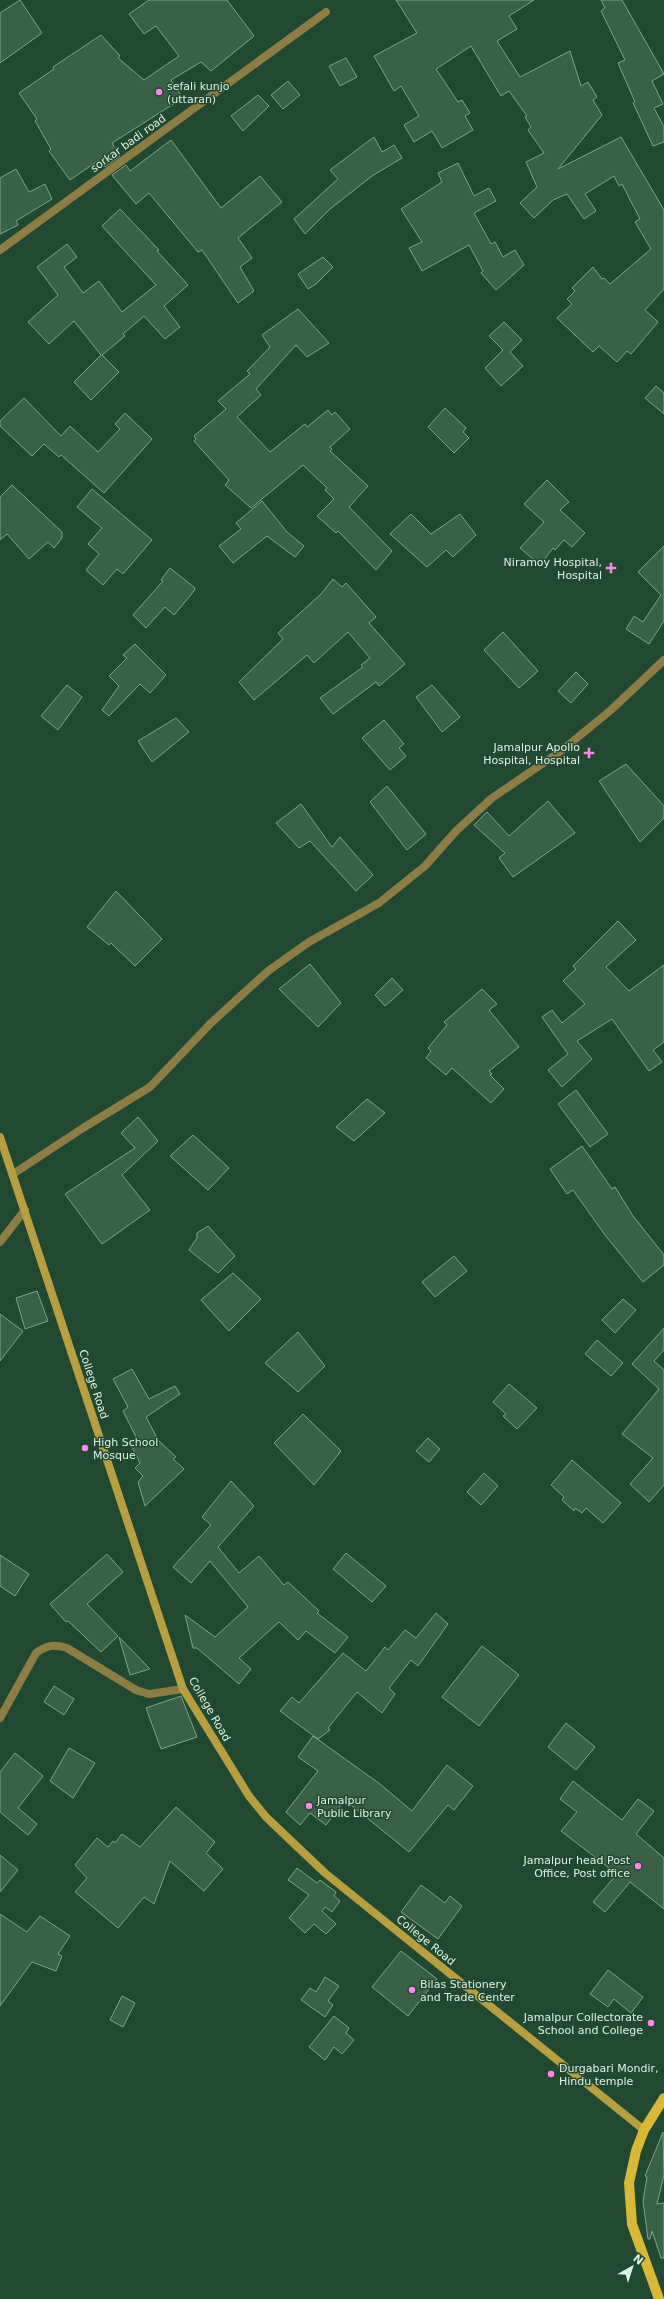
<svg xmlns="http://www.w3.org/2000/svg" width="664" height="2299" font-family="'DejaVu Sans',sans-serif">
	<rect width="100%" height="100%" fill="#214830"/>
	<path fill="#3a6147" stroke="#7da689" d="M20,0L42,33L0,63V13Z
		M149,0H227L254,36L211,71L201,62L171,80L183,98L112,143L120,156L105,167L99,160L70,180L49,151L51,149L35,121L37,119L19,93L54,69L53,67L101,35L120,56L118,58L144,80L179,56L156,26L144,34L129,14Z
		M396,0H534L509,16L517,29L497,41L520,77L570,51L581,86L588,82L597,97L593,100L602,115L558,169L621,137L664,210V289L645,310L658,322L631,354L627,351L617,362L599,346L593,352L557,318L572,304L567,299L575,291L572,288L593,267L602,279L604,278L610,284L651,249L635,222L640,219L622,184L619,186L614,176L585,194L596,211L584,219L567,194L553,200L534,218L520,203L537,187L526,162L544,153L528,130L531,127L525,117L527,116L509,91L501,96L471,46L436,69L458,102L462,100L470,113L465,116L473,130L442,148L432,131L414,142L404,125L419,116L401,86L394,91L374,56L417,33Z
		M601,0H622L664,74L652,81L663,104L654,108L664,127V142L653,146L633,103L635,102L618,63L625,60L601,11L605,8Z
		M346,58L357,77L340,86L329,66Z
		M288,81L300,95L283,109L271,95Z
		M258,95L269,106L243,131L231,116Z
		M374,137L382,152L394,145L402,158L372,176L330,209L305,234L294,219L338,179L330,170Z
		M171,140L221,208L260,176L282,202L238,238L252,258L240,267L254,291L238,303L202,250L198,252L149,193L136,204L112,175L126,165L130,171Z
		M458,163L474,196L489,188L496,201L474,213L491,244L495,242L503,257L515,250L524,265L496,290L481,273L483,271L469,245L422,271L409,248L422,242L401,209L442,182L438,173Z
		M16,169L29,192L45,184L52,199L16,221L18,225L0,234V178Z
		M120,209L159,250L157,251L188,285L164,306L180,327L165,339L144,316L123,334L125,336L102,355L119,372L91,400L74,382L101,355L74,321L49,344L28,322L58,295L37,267L67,244L77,257L64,267L83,293L99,281L122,312L156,285L102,226Z
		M323,257L333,267L316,284L308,289L298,274Z
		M298,309L329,343L307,357L296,345L256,389L261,395L237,417L270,452L305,424L307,427L328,410L332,415L335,412L350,429L330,447L332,449L330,451L368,486L349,507L392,551L376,570L338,531L336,533L317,516L334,499L325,490L327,488L303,465L251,508L225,485L229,480L194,441L196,439L194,436L226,409L218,401L250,374L247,371L270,347L262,335Z
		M504,322L522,340L510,352L523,366L501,386L485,368L503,350L489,336Z
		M656,386L664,393V414L645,398Z
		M24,398L61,436L70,426L98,452L120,429L115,424L125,413L152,439L104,493L61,455L59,457L44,444L32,456L0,426V421Z
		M445,408L466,428L463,432L469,438L454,453L428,427Z
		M547,480L569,502L560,510L585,533L572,547L564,540L555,550L553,548L540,565L520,548L544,522L524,504Z
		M12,485L62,532V538L54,548L48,542L29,559L7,534L0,540V497Z
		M92,489L152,540L123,574L117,569L103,585L86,570L99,554L88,544L102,528L77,507Z
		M262,501L287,532L304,546L295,557L267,536L233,563L219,546L241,529L236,523Z
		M411,514L431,534L460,514L476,535L453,557L446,550L427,567L390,534Z
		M664,546V621L649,644L626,629L634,616L643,622L661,595L638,572Z
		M170,568L195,588L194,591L174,615L165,607L146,628L133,615L163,581L161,580Z
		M333,579L342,587L346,583L376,617L369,623L405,664L379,686L376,682L333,714L320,698L363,667L361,665L370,658L348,632L314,663L307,655L254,700L239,682L283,639L278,633L321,594Z
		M503,632L538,671L519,688L484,650Z
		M135,644L166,675L150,693L140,684L109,716L102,710L119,686L109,676L127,658L123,655Z
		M576,672L588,684L571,703L558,691Z
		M67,685L82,697L58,730L41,716Z
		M432,685L460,717L442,732L416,697Z
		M176,718L189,732L152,762L138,741Z
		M384,720L404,744L399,748L406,756L390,770L362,738Z
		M626,764L664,806V818L640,842L599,781Z
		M387,786L426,834L407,850L370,802Z
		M548,801L575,833L513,877L499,858L505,853L474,825L487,812L509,836Z
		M301,804L332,847L340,837L373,875L356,891L310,841L299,848L276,823Z
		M116,891L162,939L135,966L111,943L109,945L87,927Z
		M618,921L636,940L606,967L629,991L664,965V1042L653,1050L662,1062L649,1071L612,1019L577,1041L592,1059L562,1087L548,1070L568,1054L542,1017L552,1010L562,1023L585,1004L563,981L576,969L573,966Z
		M310,964L341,1003L318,1027L279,989Z
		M392,978L403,990L385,1006L375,995Z
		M482,989L497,1004L489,1010L519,1047L489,1071L492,1074L490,1075L504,1089L491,1103L452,1068L446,1075L426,1058L431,1051L428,1048L447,1025L444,1022Z
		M576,1090L608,1134L590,1147L558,1104Z
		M367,1099L385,1113L354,1141L336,1127Z
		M138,1117L158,1141L122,1175L150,1210L102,1244L65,1194L135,1148L121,1133Z
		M193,1135L229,1168L208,1190L170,1156Z
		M582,1146L612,1189L615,1187L633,1216L664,1255V1265L643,1282L605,1235L573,1190L567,1194L550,1169Z
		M208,1226L235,1256L218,1273L189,1250L197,1238V1233Z
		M454,1256L467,1271L435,1297L422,1282Z
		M233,1273L261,1299L229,1331L201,1300Z
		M37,1291L48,1321L25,1329L16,1298Z
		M623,1299L636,1310L615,1333L602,1320Z
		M0,1314L23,1331L0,1361Z
		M664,1328V1350L654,1361L664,1370V1485L649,1502L630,1484L653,1458L622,1434L659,1389L632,1364Z
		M298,1332L325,1366L298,1392L265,1363Z
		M597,1340L623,1363L611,1376L585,1354Z
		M132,1369L149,1399L175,1386L180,1394L146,1417L158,1440L176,1457L173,1459L184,1469L145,1506L138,1482L143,1476L135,1468L140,1463L130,1443L137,1439L123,1411L128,1407L113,1379Z
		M509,1384L537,1408L517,1429L503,1416L506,1414L493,1402Z
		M303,1414L341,1451L314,1485L274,1443Z
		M428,1438L440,1449L429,1462L416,1451Z
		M572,1460L621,1503L603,1523L586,1508L582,1513L575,1508L574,1511L562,1500L564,1497L551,1485Z
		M484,1473L498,1486L481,1505L467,1492Z
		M231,1481L254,1506L218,1547L239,1573L259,1556L284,1585L288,1582L319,1611L317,1613L348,1637L335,1653L306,1631L298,1640L279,1622L239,1658L251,1669L239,1684L197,1648H193L185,1615L215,1637L248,1607L210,1561L191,1583L173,1567L211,1525L202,1517Z
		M346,1553L386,1586L372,1602L333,1569Z
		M107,1554L123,1572L87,1604L118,1636L101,1652L68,1621L66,1622L50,1604Z
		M0,1555L29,1574L15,1596L0,1586Z
		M436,1613L448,1624L418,1666L411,1660L389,1688L395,1694L382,1713L357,1692L328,1728L330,1730L318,1739L280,1711L292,1697L299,1703L343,1653L366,1671L385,1647L388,1650L405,1630L416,1638Z
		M119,1637L150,1669L130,1675Z
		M482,1646L519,1675L479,1726L442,1697Z
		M54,1686L74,1699L64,1715L44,1702Z
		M181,1696L197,1737L161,1749L146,1708Z
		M566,1723L595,1747L576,1770L548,1747Z
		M313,1736L380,1784L412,1811L447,1765L473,1786L454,1810L448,1805L409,1852L345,1800L326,1825L310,1813L300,1825L286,1812L318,1771L298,1757Z
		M69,1748L95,1763L73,1798L50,1781Z
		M15,1753L43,1776L18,1808L37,1824L28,1835L0,1812V1772Z
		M573,1781L622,1820L638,1799L654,1811L636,1834L664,1858V1909L630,1882L605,1912L593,1902L617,1874L561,1831L577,1812L560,1799Z
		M176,1807L215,1842L206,1853L223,1869L204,1891L170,1861L154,1904L144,1897L118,1928L75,1892L87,1878L75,1865L97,1838L108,1847L113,1841L115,1843L122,1834L140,1847Z
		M0,1855L18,1870L0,1892Z
		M297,1868L317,1883L320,1880L336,1892L334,1896L340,1901L332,1912L325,1907L322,1911L336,1924L326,1934L314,1924L305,1933L289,1918L309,1895L288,1880Z
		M421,1885L445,1903L450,1896L462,1906L438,1939L401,1912Z
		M0,1914L27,1932L40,1916L70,1936L58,1954L62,1956L56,1971L32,1962L0,2006Z
		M401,1951L437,1979L408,2016L372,1987Z
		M608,1970L643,1997L631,2013L614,1999L608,2007L590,1994Z
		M325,1977L339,1986L328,2001L333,2005L325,2017L301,2000L310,1988L316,1992Z
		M122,1996L135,2003L123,2027L110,2020Z
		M334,2016L349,2028L346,2033L354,2040L342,2054L334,2047L325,2060L309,2047Z
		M663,2132L664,2175L657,2204L664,2203V2258H661L652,2231L650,2239H648L643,2201L647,2177L645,2176Z"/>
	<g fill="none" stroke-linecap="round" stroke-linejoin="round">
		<path stroke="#8c7d46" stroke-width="8" d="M0,250L326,12
			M13,1174L83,1128L150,1087L211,1023L268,971L309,942L379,903L425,866L456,831L492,798L561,751L611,710L664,660
			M0,1242L25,1210
			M0,1718L36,1653C47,1645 54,1644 67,1648L136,1690L149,1694L183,1689"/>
		<path stroke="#b79f41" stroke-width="8" d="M0,1137L183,1689L249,1796L266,1817L325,1873L644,2130"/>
		<path stroke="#d9b838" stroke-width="10" d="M659,2299L632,2224L629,2183L636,2151L644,2130L664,2098"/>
	</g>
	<g fill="#fb87e6" stroke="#214830" stroke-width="1.5">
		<circle cx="159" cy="92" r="4"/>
		<path d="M609 562h4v4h4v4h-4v4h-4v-4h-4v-4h4z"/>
		<path d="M587 747h4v4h4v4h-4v4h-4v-4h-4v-4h4z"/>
		<circle cx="85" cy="1448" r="4"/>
		<circle cx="309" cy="1806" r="4"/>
		<circle cx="638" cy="1866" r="4"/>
		<circle cx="412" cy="1990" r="4"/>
		<circle cx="651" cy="2023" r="4"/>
		<circle cx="551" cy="2074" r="4"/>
	</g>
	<g text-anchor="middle" stroke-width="3" stroke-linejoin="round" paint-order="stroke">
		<g font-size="11" fill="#ddf2e3" stroke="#214830" text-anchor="start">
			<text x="167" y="90">sefali kunjo<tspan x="167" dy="13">(uttaran)</tspan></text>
			<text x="602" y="566" text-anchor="end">Niramoy Hospital,<tspan x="602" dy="13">Hospital</tspan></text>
			<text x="580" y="751" text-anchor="end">Jamalpur Apollo<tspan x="580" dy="13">Hospital, Hospital</tspan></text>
			<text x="93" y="1446">High School<tspan x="93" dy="13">Mosque</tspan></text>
			<text x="317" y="1804">Jamalpur<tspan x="317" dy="13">Public Library</tspan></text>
			<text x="630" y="1864" text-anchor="end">Jamalpur head Post<tspan x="630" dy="13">Office, Post office</tspan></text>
			<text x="420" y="1988">Bilas Stationery<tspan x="420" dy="13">and Trade Center</tspan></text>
			<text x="643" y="2021" text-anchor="end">Jamalpur Collectorate<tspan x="643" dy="13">School and College</tspan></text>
			<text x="559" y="2072">Durgabari Mondir,<tspan x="559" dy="13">Hindu temple</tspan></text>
		</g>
		<g font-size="11" fill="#ddf2e3" stroke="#214830">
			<text transform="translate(128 143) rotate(-36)" y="4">sorkar badi road</text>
			<text transform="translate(94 1384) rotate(72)" y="4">College Road</text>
			<text transform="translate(210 1709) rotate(60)" y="4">College Road</text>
			<text transform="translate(426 1940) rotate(39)" y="4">College Road</text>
		</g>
	</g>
	<g transform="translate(632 2267) rotate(39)" stroke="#214830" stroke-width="3" paint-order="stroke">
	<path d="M0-3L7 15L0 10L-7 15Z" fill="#ddf2e3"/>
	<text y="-6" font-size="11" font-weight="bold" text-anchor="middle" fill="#ddf2e3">N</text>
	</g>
</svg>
